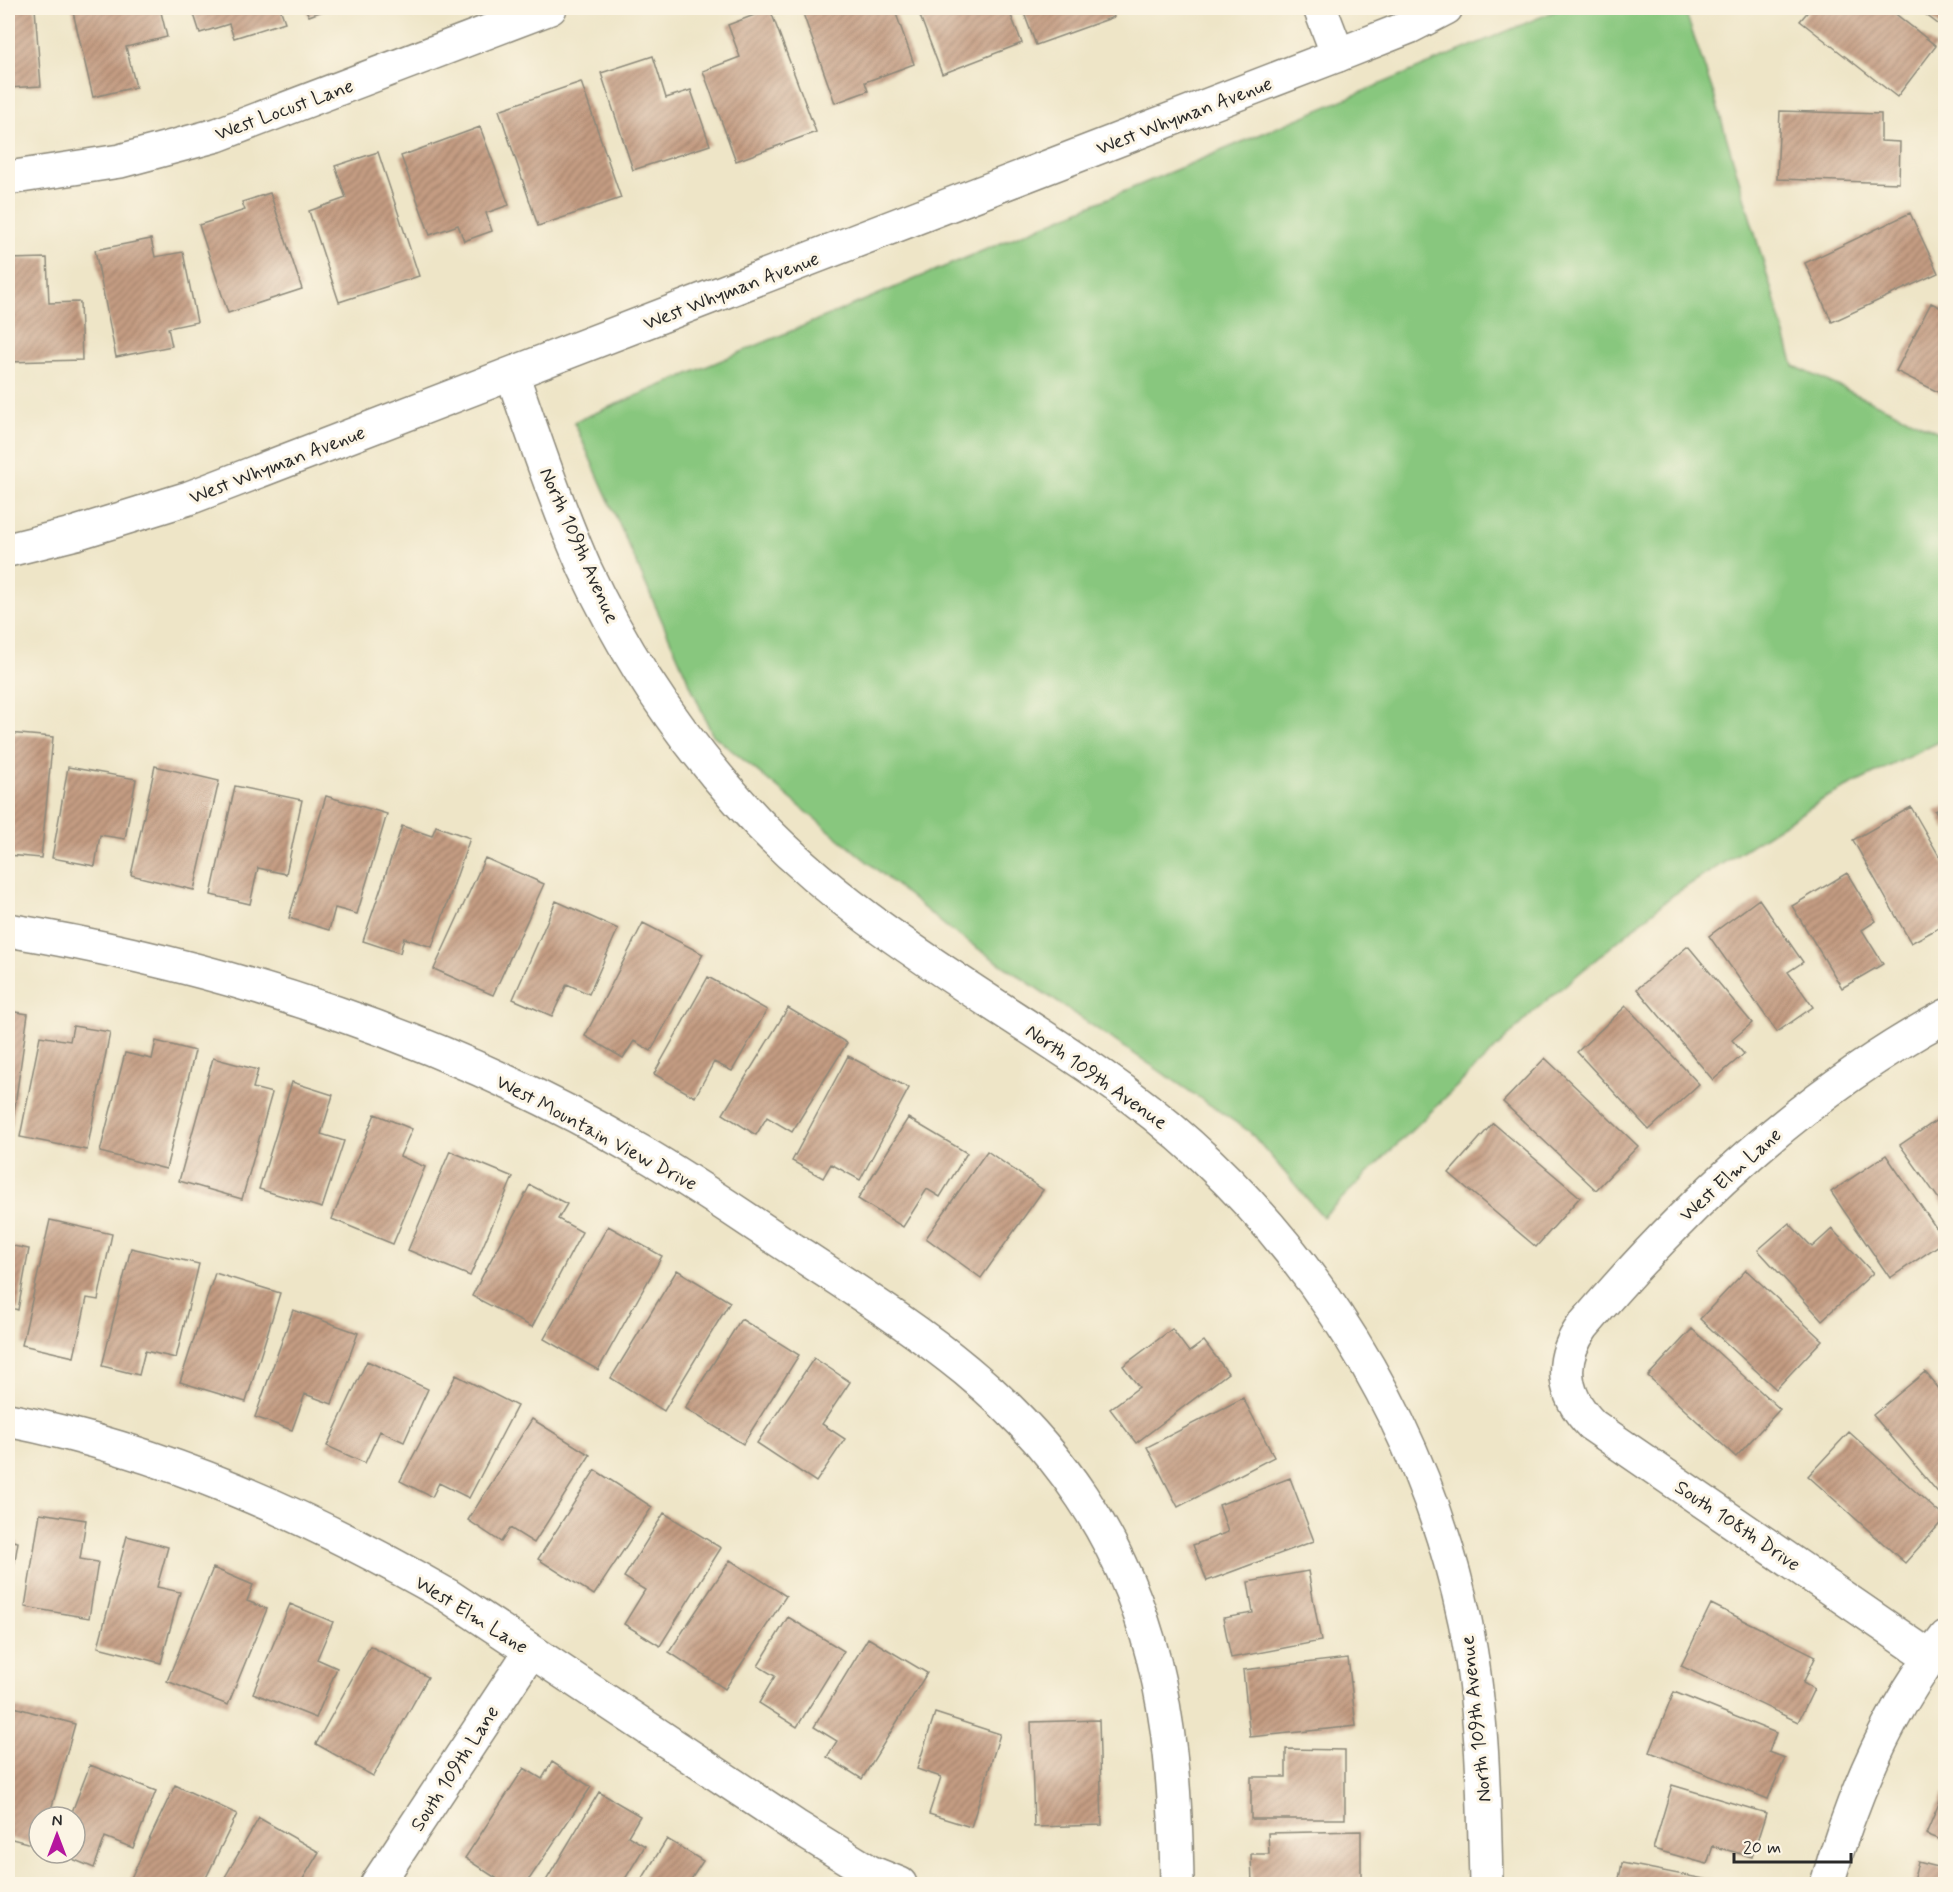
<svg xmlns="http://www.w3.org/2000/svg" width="1953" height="1892" font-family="Mynerve,sans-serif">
	<defs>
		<pattern id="building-hatch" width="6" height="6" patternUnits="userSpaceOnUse" patternTransform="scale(1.5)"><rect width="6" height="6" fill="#c49c82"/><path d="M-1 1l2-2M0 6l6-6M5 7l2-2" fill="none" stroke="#9f7f6b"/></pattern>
	</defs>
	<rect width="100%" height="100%" fill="#fcf5e5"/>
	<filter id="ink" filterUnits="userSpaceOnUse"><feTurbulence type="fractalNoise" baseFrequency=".0167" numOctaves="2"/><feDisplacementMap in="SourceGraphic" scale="12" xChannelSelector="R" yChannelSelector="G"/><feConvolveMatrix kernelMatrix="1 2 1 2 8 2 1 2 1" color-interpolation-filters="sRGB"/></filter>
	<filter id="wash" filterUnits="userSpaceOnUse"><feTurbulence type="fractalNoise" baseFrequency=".008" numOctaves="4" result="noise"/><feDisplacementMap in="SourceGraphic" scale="24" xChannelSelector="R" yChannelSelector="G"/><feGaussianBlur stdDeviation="1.35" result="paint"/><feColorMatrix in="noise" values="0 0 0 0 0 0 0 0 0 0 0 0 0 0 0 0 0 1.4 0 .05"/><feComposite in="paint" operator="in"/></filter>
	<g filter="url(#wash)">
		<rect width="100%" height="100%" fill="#eee5c7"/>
		<path fill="#88c77e" stroke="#5a7954" stroke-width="1.5" d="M1562,8H1684L1714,95L1794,366L1945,435V739L1825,798L1673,895L1534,1011L1323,1217L1250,1132L949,929L712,734L574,422Z"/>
		<g id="blocks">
			<path fill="url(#building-hatch)" d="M8,8H35L41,86L8,88Z
				M72,8H160L167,37L126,47L136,87L93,97Z
				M192,8H280L285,22L234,38L229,24L200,33Z
				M305,8H331L309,16Z
				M801,8H894L914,64L865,82L868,91L835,103Z
				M917,8H1008L1022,43L942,74Z
				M1022,8H1110L1114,17L1036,45Z
				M1811,8H1888L1936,46L1897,97L1800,21Z
				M1917,8H1946V30Z
				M770,9L816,132L736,161L703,71L740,57L728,25Z
				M653,56L666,98L691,90L710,145L633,170L601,73Z
				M581,82L621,198L538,226L499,110Z
				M1780,111L1881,114V141L1900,142L1899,183L1777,179Z
				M480,127L509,205L486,213L492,231L464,241L458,225L430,235L401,156Z
				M378,152L419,276L339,302L309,211L346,198L335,166Z
				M270,193L302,289L228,313L199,225L245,210L242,202Z
				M1910,213L1938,273L1832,322L1805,263Z
				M151,239L155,257L183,252L197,322L168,328L172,346L116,357L95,250Z
				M47,258L49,303L80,302L82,360L8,362V259Z
				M1931,303L1946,310V396L1896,371Z
				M8,733L53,737L41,858L8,855Z
				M155,766L219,781L194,890L131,875Z
				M68,767L136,779L125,839L100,835L95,866L52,858Z
				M235,786L302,800L286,874L258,868L250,904L211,895Z
				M326,796L387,814L357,914L335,908L329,930L289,918Z
				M1946,805V831L1935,811Z
				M1911,807L1946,868V924L1911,943L1853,840Z
				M402,826L432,836L436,826L470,838L432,947L404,938L400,953L363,941Z
				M485,858L544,884L493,995L434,969Z
				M1847,873L1876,921L1862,930L1883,964L1842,988L1792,906Z
				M1759,899L1803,962L1788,972L1813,1007L1777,1032L1709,936Z
				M556,901L618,929L589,994L567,984L552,1016L513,999Z
				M643,923L703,954L651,1051L634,1041L623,1058L585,1036Z
				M1688,946L1752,1023L1732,1040L1744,1054L1713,1080L1637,989Z
				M708,977L767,1010L732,1071L714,1062L695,1097L654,1074Z
				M1626,1006L1699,1084L1649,1130L1577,1052Z
				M788,1008L847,1043L792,1132L767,1117L756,1135L723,1114Z
				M8,1011L28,1014L12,1126H8Z
				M73,1026L110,1032L87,1150L20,1137L40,1036L70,1041Z
				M156,1041L195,1051L166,1169L100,1152L125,1053L152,1059Z
				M848,1056L909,1088L860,1180L831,1164L823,1178L792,1161Z
				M213,1058L258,1070L253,1088L272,1093L242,1199L179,1181Z
				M1545,1058L1638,1146L1596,1190L1503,1102Z
				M292,1082L333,1095L321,1134L344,1141L322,1208L259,1189Z
				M375,1114L412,1129L400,1156L425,1167L393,1244L332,1219Z
				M1946,1114V1209L1900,1145Z
				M908,1118L967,1153L940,1197L927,1189L903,1227L858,1199Z
				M1493,1123L1580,1197L1536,1247L1449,1173Z
				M450,1151L513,1177L470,1276L408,1250Z
				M987,1151L1043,1190L981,1278L926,1238Z
				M1886,1155L1945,1241L1890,1278L1831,1192Z
				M530,1185L567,1204L558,1219L582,1232L532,1327L472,1296Z
				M50,1220L112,1234L98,1300L87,1298L74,1357L22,1345Z
				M1789,1223L1812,1247L1832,1229L1873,1273L1822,1320L1758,1250Z
				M608,1226L662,1256L598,1370L544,1339Z
				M8,1245L29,1249L18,1310L8,1307Z
				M131,1248L199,1264L176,1358L145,1351L139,1375L102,1366Z
				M677,1270L730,1302L664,1411L611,1378Z
				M1746,1270L1822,1340L1776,1389L1700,1319Z
				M215,1273L280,1293L246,1402L180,1382Z
				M293,1310L358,1333L332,1404L305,1394L292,1430L255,1417Z
				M741,1319L799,1355L743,1444L685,1408Z
				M1172,1329L1189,1352L1204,1341L1228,1373L1136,1443L1110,1409L1139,1387L1123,1366Z
				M1692,1329L1780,1409L1736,1457L1648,1376Z
				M814,1358L850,1382L822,1424L845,1439L816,1482L757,1443Z
				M367,1361L428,1389L404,1442L380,1431L365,1463L327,1446Z
				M1925,1372L1946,1397V1502L1873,1415Z
				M456,1375L517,1406L469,1498L439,1483L432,1497L400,1481Z
				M1243,1398L1274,1457L1178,1507L1147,1447Z
				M532,1419L590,1455L534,1543L510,1528L501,1542L468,1520Z
				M1849,1432L1945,1518L1905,1563L1808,1476Z
				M595,1470L652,1507L594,1595L538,1559Z
				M1290,1478L1314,1541L1207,1581L1193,1545L1228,1532L1219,1505Z
				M40,1513L86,1520L80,1559L98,1562L89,1618L25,1607Z
				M664,1513L721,1548L660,1646L624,1624L645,1590L624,1577Z
				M127,1536L168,1547L157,1587L180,1592L161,1663L98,1647Z
				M8,1540L18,1542L9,1596H8Z
				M730,1560L786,1596L725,1689L669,1652Z
				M213,1568L253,1585L247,1601L267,1609L228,1705L167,1681Z
				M1308,1571L1321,1641L1231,1658L1223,1618L1253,1613L1248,1582Z
				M290,1604L333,1622L317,1659L337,1668L316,1718L253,1693Z
				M1711,1604L1816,1656L1803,1683L1814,1689L1798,1722L1681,1666Z
				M788,1617L844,1651L797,1727L759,1703L775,1676L758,1666Z
				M868,1638L927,1673L862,1779L827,1757L837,1741L814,1727Z
				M370,1646L428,1677L373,1776L316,1744Z
				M1348,1658L1356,1726L1250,1737L1243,1670Z
				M1674,1692L1776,1733L1769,1752L1785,1758L1768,1799L1650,1752Z
				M14,1707L75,1724L49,1817H39V1846L8,1838V1729Z
				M935,1713L1000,1734L971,1827L929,1814L941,1777L917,1769Z
				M1099,1720L1102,1825L1034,1827L1031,1722Z
				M1286,1749L1345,1750V1819H1251V1777H1286Z
				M552,1762L591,1787L526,1884H505L465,1858L524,1768L542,1779Z
				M90,1765L156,1791L133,1848L105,1837L94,1868L58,1853H75V1817H70Z
				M175,1785L237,1814L203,1884H140L130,1880Z
				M1672,1785L1766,1813L1752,1857L1713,1846L1707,1864L1653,1849Z
				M599,1792L640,1816L628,1836L645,1846L622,1884H544Z
				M1943,1794L1946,1795V1842L1926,1834Z
				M259,1818L319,1852L300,1884H221Z
				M1361,1831V1884H1252L1251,1854H1269L1268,1833Z
				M667,1839L703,1861L688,1884H639Z
				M1918,1862L1946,1869V1884H1912Z
				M1622,1863L1725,1883V1884H1618Z"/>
		</g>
	</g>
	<g filter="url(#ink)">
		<use href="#blocks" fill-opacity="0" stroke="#8c8879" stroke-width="1.5"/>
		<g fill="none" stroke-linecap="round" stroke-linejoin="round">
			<defs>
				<path id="street" d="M1320,8L1338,55
					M8,178L120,161L217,135L550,8
					M8,930C230,967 448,1039 643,1153C698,1185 750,1222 803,1256C912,1328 1008,1386 1082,1497C1163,1618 1175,1744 1177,1884
					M8,1420C165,1451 309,1516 447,1595L795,1826L870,1872L900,1884
					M1930,1657L1592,1425C1562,1395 1558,1360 1583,1326C1687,1204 1804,1093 1946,1016
					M377,1884L531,1651
					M1827,1884C1852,1797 1889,1709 1946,1637"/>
				<path id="secondary" d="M512,374C535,439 557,506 585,569C625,655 678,734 741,804C842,918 979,991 1102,1076C1287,1203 1419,1402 1465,1621C1483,1708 1484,1796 1486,1884
					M8,550L76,533L189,498L1338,55L1409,27L1446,8"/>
			</defs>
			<use href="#street" stroke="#8c8879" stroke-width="36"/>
			<use href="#secondary" stroke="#8c8879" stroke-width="36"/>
			<use href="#street" stroke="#fff" stroke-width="33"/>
			<use href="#secondary" stroke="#fff" stroke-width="33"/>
		</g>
	</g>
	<g text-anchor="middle" stroke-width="6" stroke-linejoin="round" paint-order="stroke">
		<g font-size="20" fill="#2b2b2b" stroke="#fcf5e5">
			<text transform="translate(284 109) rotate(-20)" y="7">West Locust Lane</text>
			<text transform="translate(1184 115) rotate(-21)" y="7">West Whyman Avenue</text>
			<text transform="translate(731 290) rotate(-21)" y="7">West Whyman Avenue</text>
			<text transform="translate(277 464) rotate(-21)" y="7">West Whyman Avenue</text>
			<text transform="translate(580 545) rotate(66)" y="7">North 109th Avenue</text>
			<text transform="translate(1097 1076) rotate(35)" y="7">North 109th Avenue</text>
			<text transform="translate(597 1132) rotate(28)" y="7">West Mountain View Drive</text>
			<text transform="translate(1730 1174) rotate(-42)" y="7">West Elm Lane</text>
			<text transform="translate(1738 1525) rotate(34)" y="7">South 108th Drive</text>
			<text transform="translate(472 1614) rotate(32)" y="7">West Elm Lane</text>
			<text transform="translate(1475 1719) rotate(-96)" y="7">North 109th Avenue</text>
			<text transform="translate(454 1768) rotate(-57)" y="7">South 109th Lane</text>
		</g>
	</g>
	<rect width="1953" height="1892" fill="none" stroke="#fcf5e5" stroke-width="30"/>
	<g transform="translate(57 1835)"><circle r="28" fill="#fcf5e5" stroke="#a8a49b" stroke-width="1.5"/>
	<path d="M0-4.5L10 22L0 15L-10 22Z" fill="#b5179e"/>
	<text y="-9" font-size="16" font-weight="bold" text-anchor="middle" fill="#2b2b2b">N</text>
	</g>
	<path d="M1734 1853v9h117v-9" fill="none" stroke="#2b2b2b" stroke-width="3"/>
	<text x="1743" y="1853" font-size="18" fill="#2b2b2b" stroke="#fcf5e5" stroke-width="4.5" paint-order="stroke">20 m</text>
</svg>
